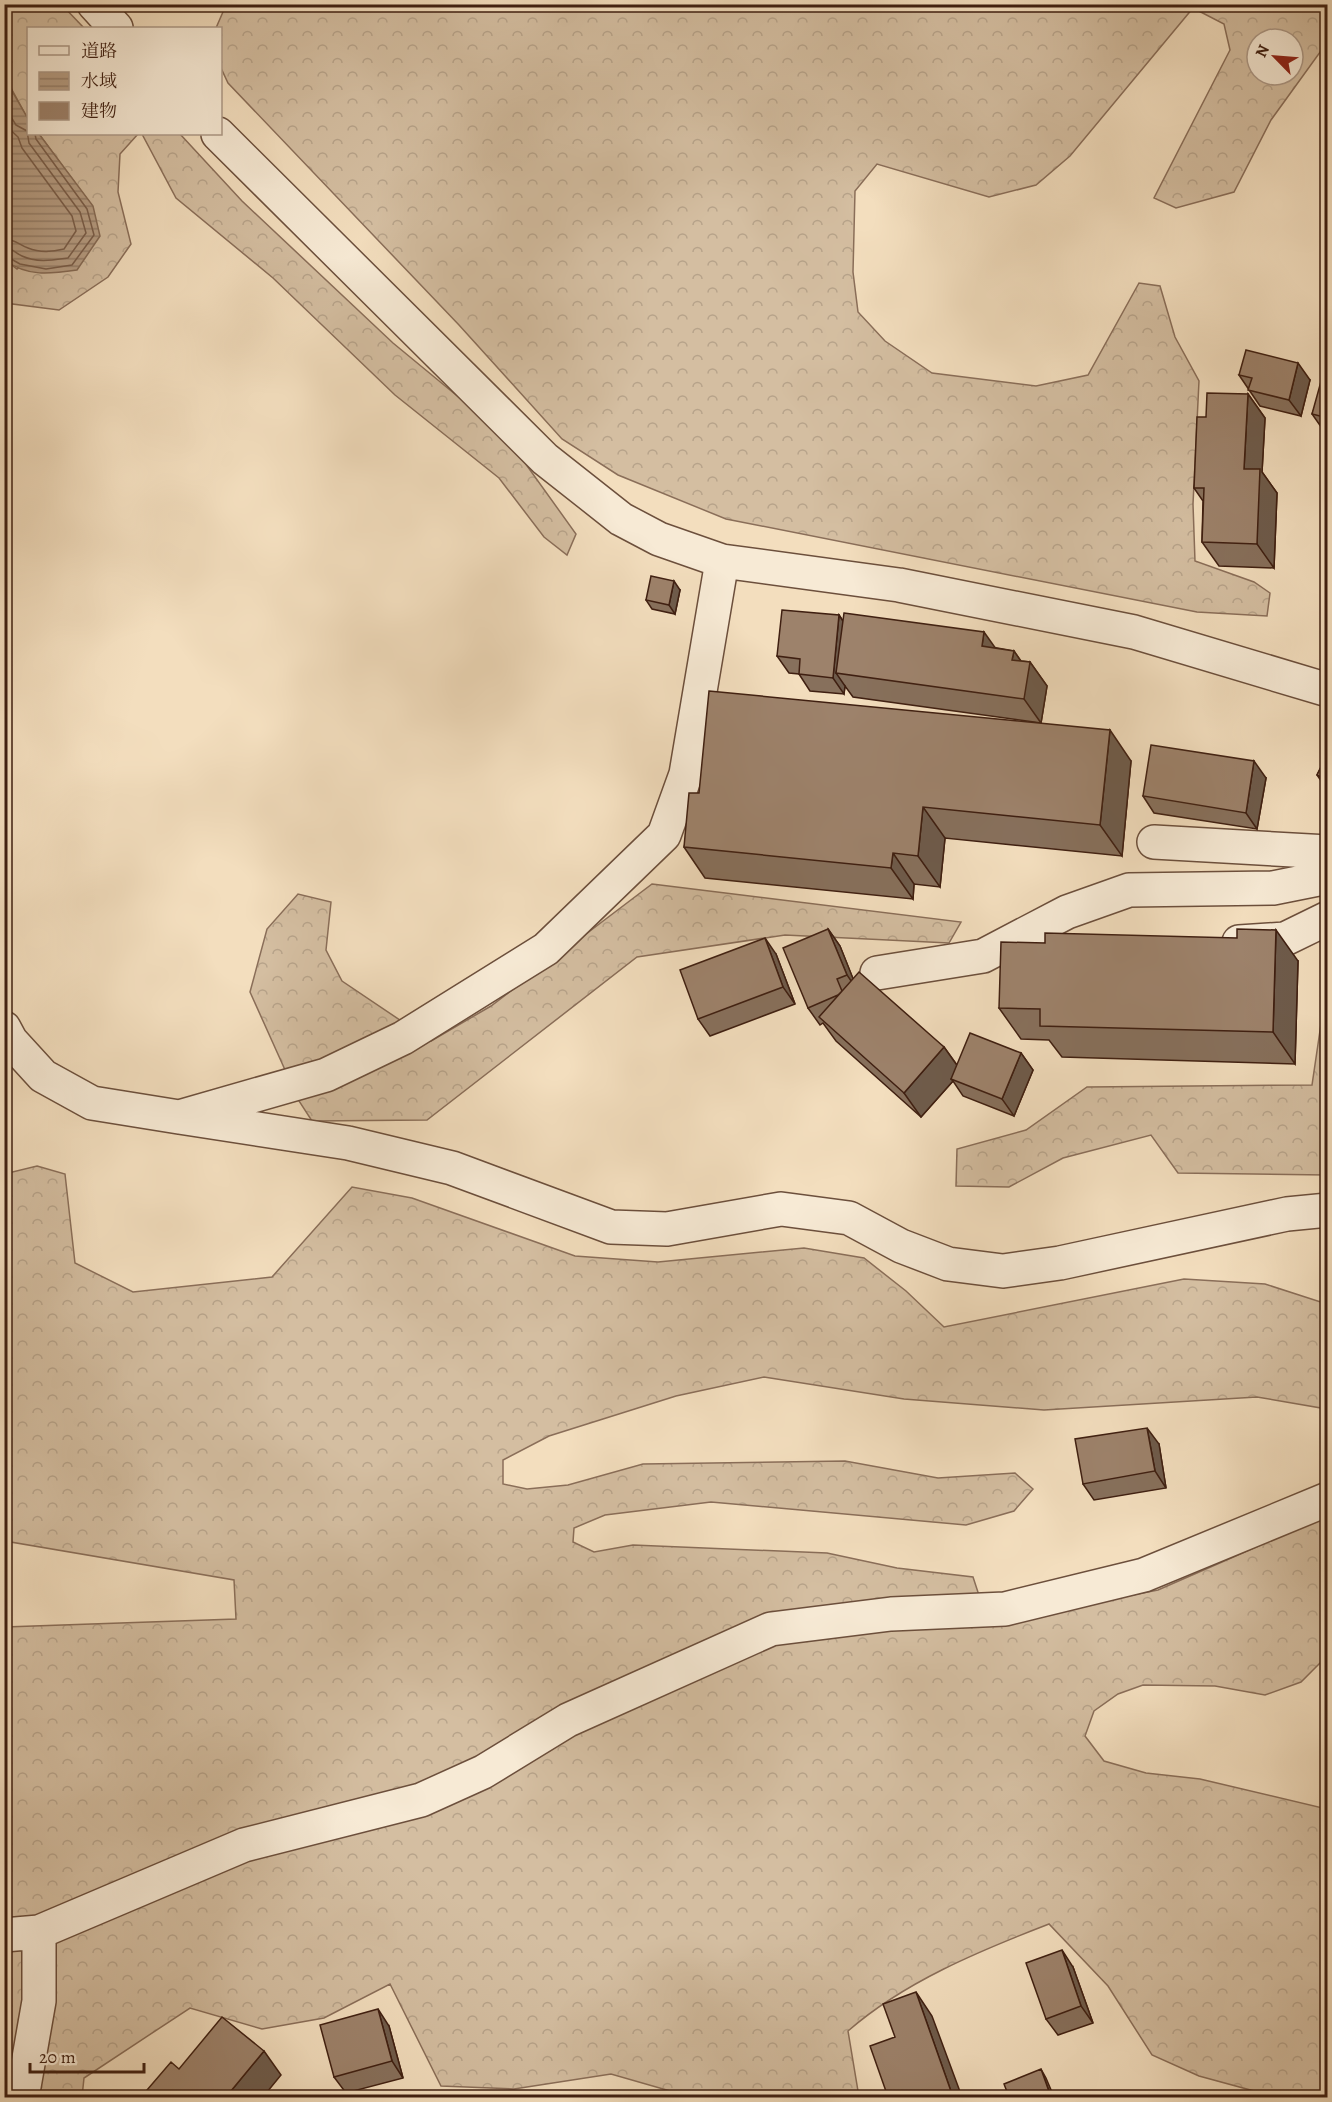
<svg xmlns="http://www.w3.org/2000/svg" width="1332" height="2102" font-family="Alegreya,'Noto Serif JP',serif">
	<defs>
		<pattern id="forest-crowns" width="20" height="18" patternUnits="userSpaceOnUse" patternTransform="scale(1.5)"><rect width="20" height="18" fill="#d4bea1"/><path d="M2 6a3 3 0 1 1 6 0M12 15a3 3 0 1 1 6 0" fill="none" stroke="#b7a38a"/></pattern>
		<pattern id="water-rules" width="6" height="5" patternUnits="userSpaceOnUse" patternTransform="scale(1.5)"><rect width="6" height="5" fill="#b69d83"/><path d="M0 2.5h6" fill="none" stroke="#957f6a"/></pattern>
	</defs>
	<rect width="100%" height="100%" fill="#f3debe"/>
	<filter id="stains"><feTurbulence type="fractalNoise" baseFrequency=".00333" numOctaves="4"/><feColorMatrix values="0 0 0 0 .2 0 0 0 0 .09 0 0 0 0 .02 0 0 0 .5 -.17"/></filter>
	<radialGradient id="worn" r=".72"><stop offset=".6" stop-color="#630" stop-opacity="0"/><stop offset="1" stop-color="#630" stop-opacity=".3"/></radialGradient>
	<path fill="url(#forest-crowns)" stroke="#8a6e59" stroke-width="1.5" fill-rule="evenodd" d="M5,5H62L84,28H28V119L5,77Z
		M226,5H1327V45L1323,48L1271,120L1234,192L1176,208L1154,198L1230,50L1224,24L1193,8L1070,156L1036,185L989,197L877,164L855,191L853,272L858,312L885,341L932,373L1036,386L1088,375L1139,283L1160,286L1175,337L1199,381L1193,504L1195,561L1254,582L1270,593L1267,616L1197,612L726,519L618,475L562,439L459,325L228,83L221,68L220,28H216ZM1257,39H1293V75H1257Z
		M39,134H138L120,154L118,192L131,244L108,277L59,310L5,303V260L17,269L92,206Z
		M142,134H180L242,201L393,343L467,404L525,463L576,534L567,555L544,537L499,478L395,395L273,278L176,198Z
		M652,884L961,922L949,943L785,935L637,957L427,1120L312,1121L299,1101L250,992L267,929L298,894L331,902L326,950L342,981L431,1041L491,1006Z
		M1327,1012V1175L1178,1173L1151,1135L1063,1158L1009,1187L956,1186L957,1149L1026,1130L1087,1087L1312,1085L1322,1017Z
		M37,1166L65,1174L75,1263L133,1292L272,1277L352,1187L412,1198L575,1256L658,1262L804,1248L864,1258L906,1291L944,1327L1184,1279L1265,1284L1327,1304V1409L1257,1397L1044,1410L904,1399L764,1377L676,1396L549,1436L503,1460V1484L527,1489L568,1485L643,1464L845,1461L938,1478L1015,1473L1033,1489L1014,1511L966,1525L711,1502L605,1515L574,1528L573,1542L594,1552L633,1545L827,1553L897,1568L973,1577L988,1623L1158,1590L1327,1516V1656L1301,1682L1265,1695L1215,1686L1143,1685L1118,1694L1094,1711L1085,1736L1104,1761L1146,1773L1200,1779L1327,1809V2097H1263L1254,2091L1199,2076L1152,2055L1108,1986L1049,1924C979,1951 904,1982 848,2031L859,2097H691L611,2074L514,2089L441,2086L390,1984L324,2018L262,2029L190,2008L84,2078L82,2097H5V1627L236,1619L234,1580L5,1541L4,1174Z"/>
	<path fill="url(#water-rules)" stroke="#866b55" stroke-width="1.5" d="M4,77L28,119V134H39L93,206L100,236L77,270C50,274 27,277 5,260Z"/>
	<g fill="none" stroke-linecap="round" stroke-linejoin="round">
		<path stroke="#7a5e4a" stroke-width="1.5" d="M4,106L16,125L27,131L29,143L80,212L86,233L68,258C53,260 37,263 22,256C15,253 13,248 4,248
			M4,124L18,137L22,148L72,216L76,231L64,249C52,252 40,253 28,248C19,245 15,239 4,239
			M4,255L20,264L46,269L72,265L94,235L87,209L36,139L35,134"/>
		<defs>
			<path id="minor" d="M94,4L116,28
				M218,134L545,459L621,519L659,539L722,561L899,585L1134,632L1328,690
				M1154,842L1328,852
				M1239,942L1285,939L1328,918
				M877,973L983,956L1067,912L1129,890L1273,888L1328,877
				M4,1028L11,1041L43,1076L92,1103L179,1117L326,1075L403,1038L546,949L664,835L686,774L722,561
				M179,1117L348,1143L452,1168L611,1227L667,1229L781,1209L849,1218L901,1246L948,1264L1003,1271L1060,1263L1287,1214L1328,1210
				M4,1935L39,1932L244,1845L421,1800L483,1772L568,1720L771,1629L891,1614L1005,1609L1144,1575L1328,1499
				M22,2098L39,2001V1932"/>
		</defs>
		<use href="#minor" stroke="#6c4f3c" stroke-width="36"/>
		<use href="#minor" stroke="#f7ead5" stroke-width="33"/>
	</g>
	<path fill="#87705c" stroke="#3f1f11" stroke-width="1.5" d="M1239,375L1310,380L1301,416L1260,406Z
		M1328,375V432L1324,431L1312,414Z
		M1248,394L1265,418L1262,472L1277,493L1274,568L1219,566L1202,542L1203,501L1194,488L1206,417Z
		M680,590L675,614L652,609L646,600Z
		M839,615L843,621L1014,651L1021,661L1030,662L1047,686L1041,723L853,697L845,686L844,694L810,691L799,674L789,673L777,656Z
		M1328,753V791L1317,775Z
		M1131,761L1122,856L945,838L940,887L914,884L913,899L705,878L684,847L699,793Z
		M1266,778L1257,829L1154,813L1143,796Z
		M828,929L840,946L853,979L944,1047L957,1065L1021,1053L1033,1070L1014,1116L963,1096L953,1081L921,1117L836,1041L823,1023L820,1025L808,1008Z
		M776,954L795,1004L710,1036L698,1019Z
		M1298,961L1295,1064L1062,1057L1049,1040L1021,1039L999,1008Z
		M1159,1444L1166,1488L1094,1500L1083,1484Z
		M1073,1967L1093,2023L1058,2035L1046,2019Z
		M389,2026L403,2078L346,2093L334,2077Z"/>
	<path fill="#6e5b4b" stroke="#3f1f11" stroke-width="1.5" d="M1298,363L1310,380L1301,416L1289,400Z
		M1248,394L1265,418L1262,472L1277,493L1274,568L1257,544L1244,469Z
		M674,581L680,590L675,614L669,605Z
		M839,615L850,632L836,673L845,686L844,694L833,678Z
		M984,632L1001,656L982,646Z
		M1014,651L1028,672L1030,662L1047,686L1041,723L1024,699L1012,660Z
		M1110,730L1131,761L1122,856L1100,825Z
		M1254,761L1266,778L1257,829L1246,813Z
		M923,807L945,838L940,887L918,856Z
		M893,853L914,884L913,899L891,868Z
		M828,929L840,946L858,991L847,975Z
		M1276,930L1298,961L1295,1064L1273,1032Z
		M765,938L776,954L795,1004L783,987Z
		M944,1047L961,1071L951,1079L953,1081L921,1117L904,1093Z
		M1021,1053L1033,1070L1014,1116L1002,1099Z
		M1147,1428L1159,1444L1166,1488L1155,1471Z
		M1062,1950L1073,1967L1093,2023L1081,2006Z
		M916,1992L932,2016L962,2097H953Z
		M378,2009L389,2026L403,2078L392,2061Z
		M264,2051L281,2075L263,2097H226Z
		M1041,2069L1046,2078L1054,2097H1051Z"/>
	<path fill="#9d826b" stroke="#3f1f11" stroke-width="1.5" d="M1246,350L1298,363L1289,400L1248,390L1252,378L1239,375Z
		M1323,374L1328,375V418L1312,414Z
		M1207,393L1248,394L1244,469H1260L1257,544L1202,542L1204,488H1194L1197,417H1206Z
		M651,576L674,581L669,605L646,600Z
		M782,610L839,615L833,678L799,674L800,659L777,656Z
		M844,613L984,632L982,646L1014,651L1012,660L1030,662L1024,699L836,673Z
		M709,691L1110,730L1100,825L923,807L918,856L893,853L891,868L684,847L689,793H699Z
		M1151,745L1254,761L1246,813L1143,796Z
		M1328,753V781L1317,775Z
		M828,929L847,975L837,979L842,991L838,995L808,1008L783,948Z
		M1237,929L1276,930L1273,1032L1040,1026V1009L999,1008L1001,942L1045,943V933L1237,938Z
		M765,938L783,987L698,1019L680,970Z
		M859,972L944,1047L904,1093L819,1017Z
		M970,1033L1021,1053L1002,1099L951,1079Z
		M1147,1428L1155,1471L1083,1484L1075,1439Z
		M1062,1950L1081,2006L1046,2019L1026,1963Z
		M916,1992L953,2097H888L870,2046L895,2037L883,2004Z
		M378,2009L392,2061L334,2077L320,2025Z
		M222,2017L264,2051L226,2097H141L171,2062L179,2069Z
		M1041,2069L1051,2097H1009L1004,2084Z"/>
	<rect width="1332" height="2102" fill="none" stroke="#f3debe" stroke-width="24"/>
	<rect x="6" y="6" width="1320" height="2090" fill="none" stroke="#3f1f11" stroke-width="3"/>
	<rect x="12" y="12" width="1308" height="2078" fill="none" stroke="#3f1f11" stroke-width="1.5"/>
	<rect x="27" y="27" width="195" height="108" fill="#f7ead5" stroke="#ad9987" stroke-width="1.5"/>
	<rect x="39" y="46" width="30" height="9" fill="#f7ead5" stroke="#ad9987" stroke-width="1.5"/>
	<text x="81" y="57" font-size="18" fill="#3f1f11">道路</text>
	<rect x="39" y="72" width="30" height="18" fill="url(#water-rules)" stroke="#ad9987" stroke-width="1.5"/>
	<text x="81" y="87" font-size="18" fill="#3f1f11">水域</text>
	<rect x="39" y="102" width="30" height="18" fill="#9d826b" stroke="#ad9987" stroke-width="1.5"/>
	<text x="81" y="117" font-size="18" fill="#3f1f11">建物</text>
	<g transform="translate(1275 57) rotate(295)"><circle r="28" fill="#f7ead5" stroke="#ad9987" stroke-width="1.5"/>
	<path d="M0-4.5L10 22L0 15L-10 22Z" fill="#8f2418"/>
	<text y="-9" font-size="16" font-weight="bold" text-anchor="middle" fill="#3f1f11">N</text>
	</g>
	<path d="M30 2063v9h114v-9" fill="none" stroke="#3f1f11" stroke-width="3"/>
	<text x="39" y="2063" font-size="18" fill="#3f1f11" stroke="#f7ead5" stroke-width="4.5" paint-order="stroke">20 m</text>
	<rect width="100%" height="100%" filter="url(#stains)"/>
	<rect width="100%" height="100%" fill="url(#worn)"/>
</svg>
